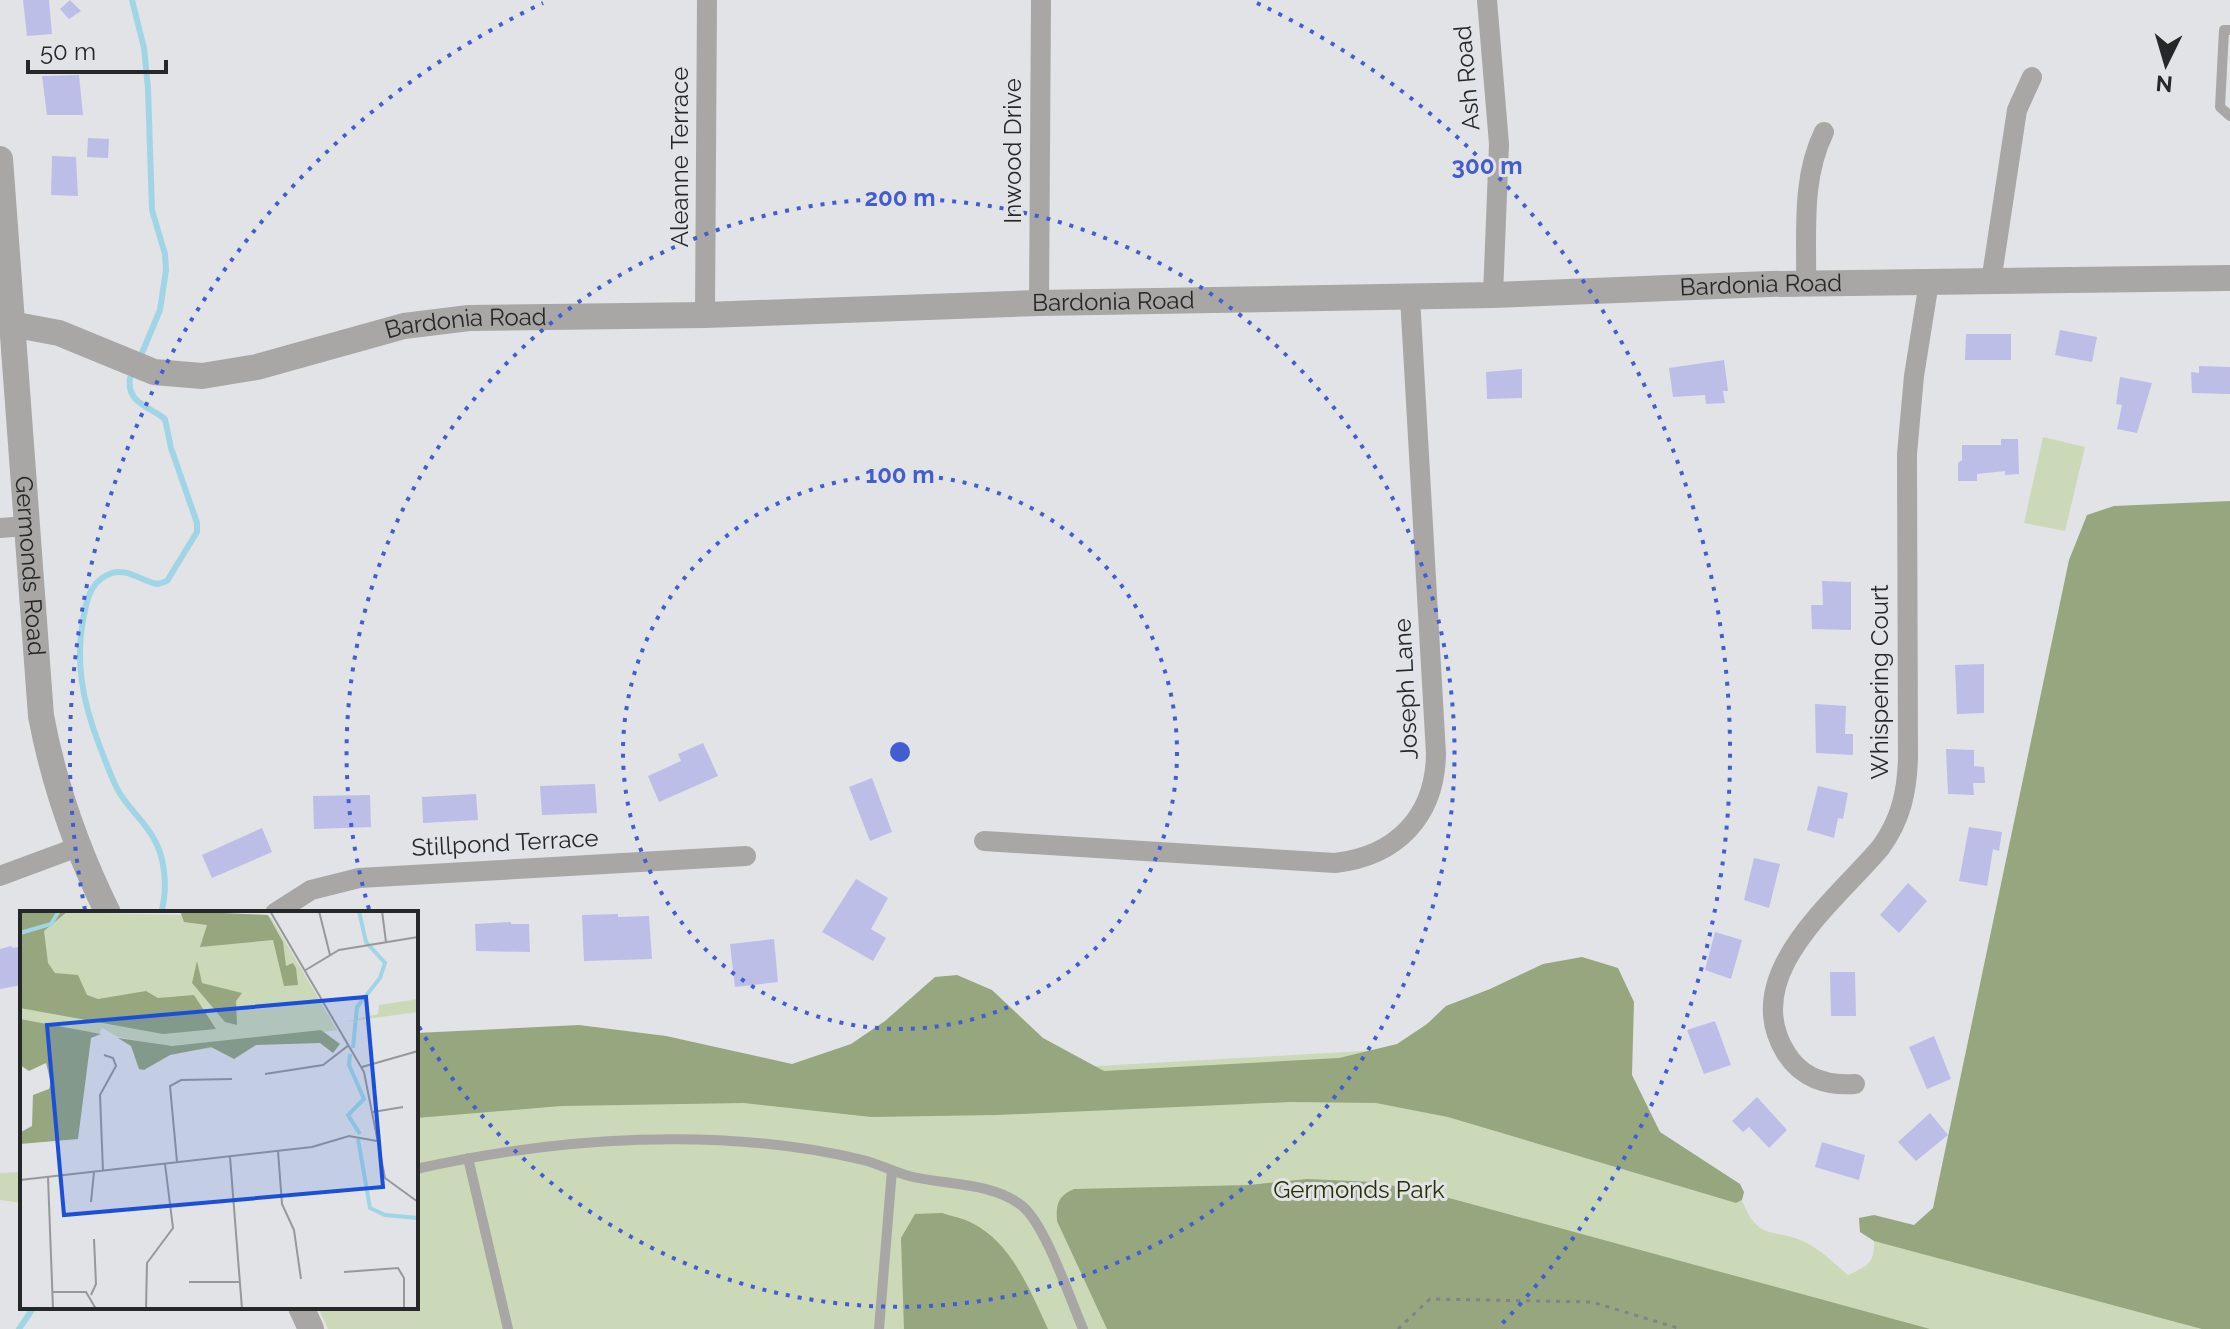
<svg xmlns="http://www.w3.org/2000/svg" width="2230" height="1329" font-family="Raleway,sans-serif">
	<rect width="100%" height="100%" fill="#e1e3e7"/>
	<path fill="#cbd9b8" d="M2043,437L2085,447L2065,531L2024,523Z
		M1490,1044L1495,1131L1736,1203L1742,1200C1758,1243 1775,1227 1807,1243C1822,1251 1835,1264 1848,1275C1867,1266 1875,1264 1874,1241L2230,1329H328L318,1307H416V1104Z
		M22,1172V1203L0,1200V1173Z"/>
	<path fill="#96a67e" d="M2230,501V1329H2202L1874,1241L1860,1232L1859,1218L1874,1215L1914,1225L1933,1208L2069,560L2087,515L2114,506Z
		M1582,957L1618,968L1634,1002L1632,1075L1660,1132L1740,1184L1744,1192L1742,1200L1736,1203L1448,1117L1376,1103L1290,1102L997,1115L871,1117L744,1103L561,1106L416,1118V1033L579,1025L666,1036L792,1064L851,1044L885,1021L935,977L957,975L992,990L1043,1038L1104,1071L1339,1058L1397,1044L1427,1024L1446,1006L1490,989L1543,964Z
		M1307,1179L1374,1182L1431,1193L1930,1329H1107L1057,1221C1056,1204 1058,1196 1074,1189L1249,1185Z
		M942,1213C951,1216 963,1218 972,1223C1012,1243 1030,1291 1048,1329H904L901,1238L915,1214Z"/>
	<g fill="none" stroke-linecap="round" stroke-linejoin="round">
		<path stroke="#a1d5e6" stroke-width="6" d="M132,0L144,48L148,88L152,210L165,254L166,270L160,310L142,353
			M130,378C126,403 150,407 165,419L171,448L197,523V532L167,581L158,584C144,582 127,568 112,573C94,579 88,594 85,610C74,659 82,701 100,747C106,762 111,778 119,792C131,812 149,825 158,847C166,867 167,892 161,913
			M19,1329L34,1307"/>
	</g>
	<path fill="#bcbee8" d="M23,0H49L52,34L27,36Z
		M70,0L81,11L69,19L60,9Z
		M79,75L83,115H47L42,76Z
		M88,138L109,139L108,158L87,157Z
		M52,156L76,157L78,196L51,195Z
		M2060,330L2097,337L2092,362L2055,355Z
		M1966,334H2011V360H1965Z
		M1724,360L1728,391H1723L1725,403L1706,404L1705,395L1673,397L1669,368Z
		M2199,366L2230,367V394L2192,393L2191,372L2199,373Z
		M1522,369V398L1487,399L1486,372Z
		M2120,377L2152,383L2137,433L2117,429L2122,405L2116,404Z
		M2001,439H2018L2019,474L2005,475V471L1977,474V481H1958V463L1962,460V445H2001Z
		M1822,581L1851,582V630L1812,629L1811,605H1823Z
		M1984,664V713L1957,714L1955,665Z
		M1815,704L1846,706L1845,734H1853V755L1816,753Z
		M703,743L718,776L659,802L648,776L681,761L678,754Z
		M1946,749L1974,750V766L1984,767L1985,783H1973L1974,795L1948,794Z
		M872,778L892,832L870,841L849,787Z
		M595,784L597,813L542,815L540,786Z
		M1818,786L1848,793L1843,819L1838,818L1834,838L1807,830Z
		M476,794L478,820L423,823L422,797Z
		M370,795L371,827L314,829L313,796Z
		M1969,827L2002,832L1999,851L1993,849L1987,886L1959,881Z
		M262,828L272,852L212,878L202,855Z
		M1754,858L1780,864L1769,908L1744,900Z
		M856,879L888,898L871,929L886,938L873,961L822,932Z
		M1908,883L1927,901L1899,933L1880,915Z
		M618,914V917L649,916L652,959L584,961L582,915Z
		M511,922V924H529L530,952L476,951L475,924Z
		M1715,932L1742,940L1731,979L1705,970Z
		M774,939L778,982L735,987L730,944Z
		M11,946L13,948L22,946V985L0,989V949Z
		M1830,972H1855L1856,1016H1831Z
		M1715,1021L1731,1065L1704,1074L1687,1030Z
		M1934,1036L1951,1079L1927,1089L1909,1047Z
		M1757,1097L1787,1130L1769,1148L1749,1127L1743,1132L1732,1121Z
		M1930,1113L1948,1135L1916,1161L1898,1142Z
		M1822,1142L1865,1155L1859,1180L1815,1167Z"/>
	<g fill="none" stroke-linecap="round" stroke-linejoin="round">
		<path stroke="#818385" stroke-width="3" stroke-dasharray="4 6" stroke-linecap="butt" d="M1398,1329L1430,1299L1592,1302L1681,1329"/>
		<path stroke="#a8a7a5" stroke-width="10" d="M2230,30H2224L2220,107L2230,116
			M468,1158L508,1329
			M416,1169C558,1137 721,1126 863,1160C879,1164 894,1172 909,1176C944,1185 991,1182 1021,1205C1045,1223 1070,1299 1083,1329
			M879,1329L892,1170"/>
		<path stroke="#a8a7a5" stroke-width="20" d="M1487,0L1499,144L1493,295
			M1991,282L2017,110L2032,77
			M1806,284C1807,232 1801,179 1824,132
			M1039,303L1041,0
			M705,315L707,0
			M0,528L26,526
			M984,841L1335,863C1397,856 1435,816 1436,754L1410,297
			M0,876L78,847
			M275,913L311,890L359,878L746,856
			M1855,1084C1827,1086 1801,1078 1786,1053C1737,975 1837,900 1881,847C1901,819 1907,792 1908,758L1907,454L1914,376L1929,282"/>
		<g stroke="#a8a7a5" stroke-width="26">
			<path id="s1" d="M0,159L41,716C54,785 77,850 108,913"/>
			<path id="s2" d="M11,324L59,333L154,372L202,376L257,367L404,326L469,318L705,315L1039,303L1493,295L1769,284L2230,278"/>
			<path d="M301,1307L311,1329"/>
		</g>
	</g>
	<g fill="none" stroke="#435dd1" stroke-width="4" stroke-dasharray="4 8">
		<circle cx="900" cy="752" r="277"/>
		<path d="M369 909A554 554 0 1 1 418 1025"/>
		<path d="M85 910A830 830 0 0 1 543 3M1257 3A830 830 0 0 1 1497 1329"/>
	</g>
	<g text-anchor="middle" stroke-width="6" stroke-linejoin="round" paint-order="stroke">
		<g font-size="24" fill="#262728" stroke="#e1e3e7">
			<text transform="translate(1467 78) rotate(-95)" y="8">Ash Road</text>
			<text transform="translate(1013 151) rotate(-90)" y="8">Inwood Drive</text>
			<text transform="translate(680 157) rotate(-90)" y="8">Aleanne Terrace</text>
			<text dy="8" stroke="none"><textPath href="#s2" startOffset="1766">Bardonia Road</textPath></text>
			<text dy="8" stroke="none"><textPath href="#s2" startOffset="1118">Bardonia Road</textPath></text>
			<text dy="8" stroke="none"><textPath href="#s2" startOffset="470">Bardonia Road</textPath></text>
			<text dy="8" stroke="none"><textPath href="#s1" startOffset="408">Germonds Road</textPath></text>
			<text transform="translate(1880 682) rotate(-90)" y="8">Whispering Court</text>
			<text transform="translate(1406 689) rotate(-93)" y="8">Joseph Lane</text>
			<text transform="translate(505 843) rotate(-3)" y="8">Stillpond Terrace</text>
		</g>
		<g font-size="24" fill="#233101" stroke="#e1e3e7">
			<text x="1359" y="1198">Germonds Park</text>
		</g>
	</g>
	<g transform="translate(20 911)">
		<rect width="398" height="398" fill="#e1e3e7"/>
		<path d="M0,0L251,6L317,119L136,145L134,133L98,126L82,117L79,122L0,117ZM398,88V101L324,111L358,103L359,94Z" fill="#cbd9b8"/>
		<path d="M0,0H48L24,20L28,52L35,62L58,64L67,84L78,88L126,80L138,87L174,84L196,118L143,123L0,97ZM160,0L248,4L263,31L266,55L273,52L276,57L278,74L264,75L253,29L180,36L187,14L164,11ZM177,50L182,72L222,82L216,90L217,114L205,111L172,72ZM0,108L81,123L71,127L58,228L0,233L1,221L12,215L13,184L29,178L31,172L26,152L9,160L0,154ZM301,119L320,133L313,142L300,132L236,134L214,148L191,136L150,144L124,159L119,158L111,135L98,127L152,135Z" fill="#96a67e"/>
		<path fill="none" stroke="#a1d5e6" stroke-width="4" d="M0,22L31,13L39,0M333,137L337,96L360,67L365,52L346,31L339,0M330,143L329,154L344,188L328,204L340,223M338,228L350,297L365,304L398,307"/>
		<path fill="none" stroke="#96989b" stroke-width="2" d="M250,0L344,161L365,267L398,291M299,0L310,44M362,0L366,31M284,60L319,39L398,26M342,156L398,140M245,163L303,154L329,134M353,201L383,196M258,240L262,293L274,319L281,368M210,246L222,398M157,251L150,175L161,169L212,168M83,260L80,184L96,155L93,147L84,144M28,266L33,398M0,269L292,236L329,225L357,230M71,291L74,261M324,361L378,357L384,367V398M169,371H220M33,381H66L76,398M71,384L76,373L74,328M126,398L127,352L153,317L145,253"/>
		<path fill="#1d4ed8" fill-opacity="0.15" stroke="#1d4ed8" stroke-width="4" d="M346,86L363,276L44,304L27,114Z"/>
		<rect width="398" height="398" fill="none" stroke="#262728" stroke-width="4"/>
	</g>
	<circle cx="900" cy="752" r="12" fill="#435dd1" stroke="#e1e3e7" stroke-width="4"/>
	<g font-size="24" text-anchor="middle" font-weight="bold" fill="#435dd1" stroke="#e1e3e7" stroke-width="6" stroke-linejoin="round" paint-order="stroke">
		<text x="1487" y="174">300 m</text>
		<text x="900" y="206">200 m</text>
		<text x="900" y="483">100 m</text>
	</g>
	<g transform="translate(2166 64) rotate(185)" stroke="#e1e3e7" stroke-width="6" paint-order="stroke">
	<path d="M0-6L14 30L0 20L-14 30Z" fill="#262728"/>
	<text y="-12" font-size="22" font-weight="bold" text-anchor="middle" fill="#262728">N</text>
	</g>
	<path d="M28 60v12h138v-12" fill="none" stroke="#262728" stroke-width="4"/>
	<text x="40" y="60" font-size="24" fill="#262728" stroke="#e1e3e7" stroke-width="6" paint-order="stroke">50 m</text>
</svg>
